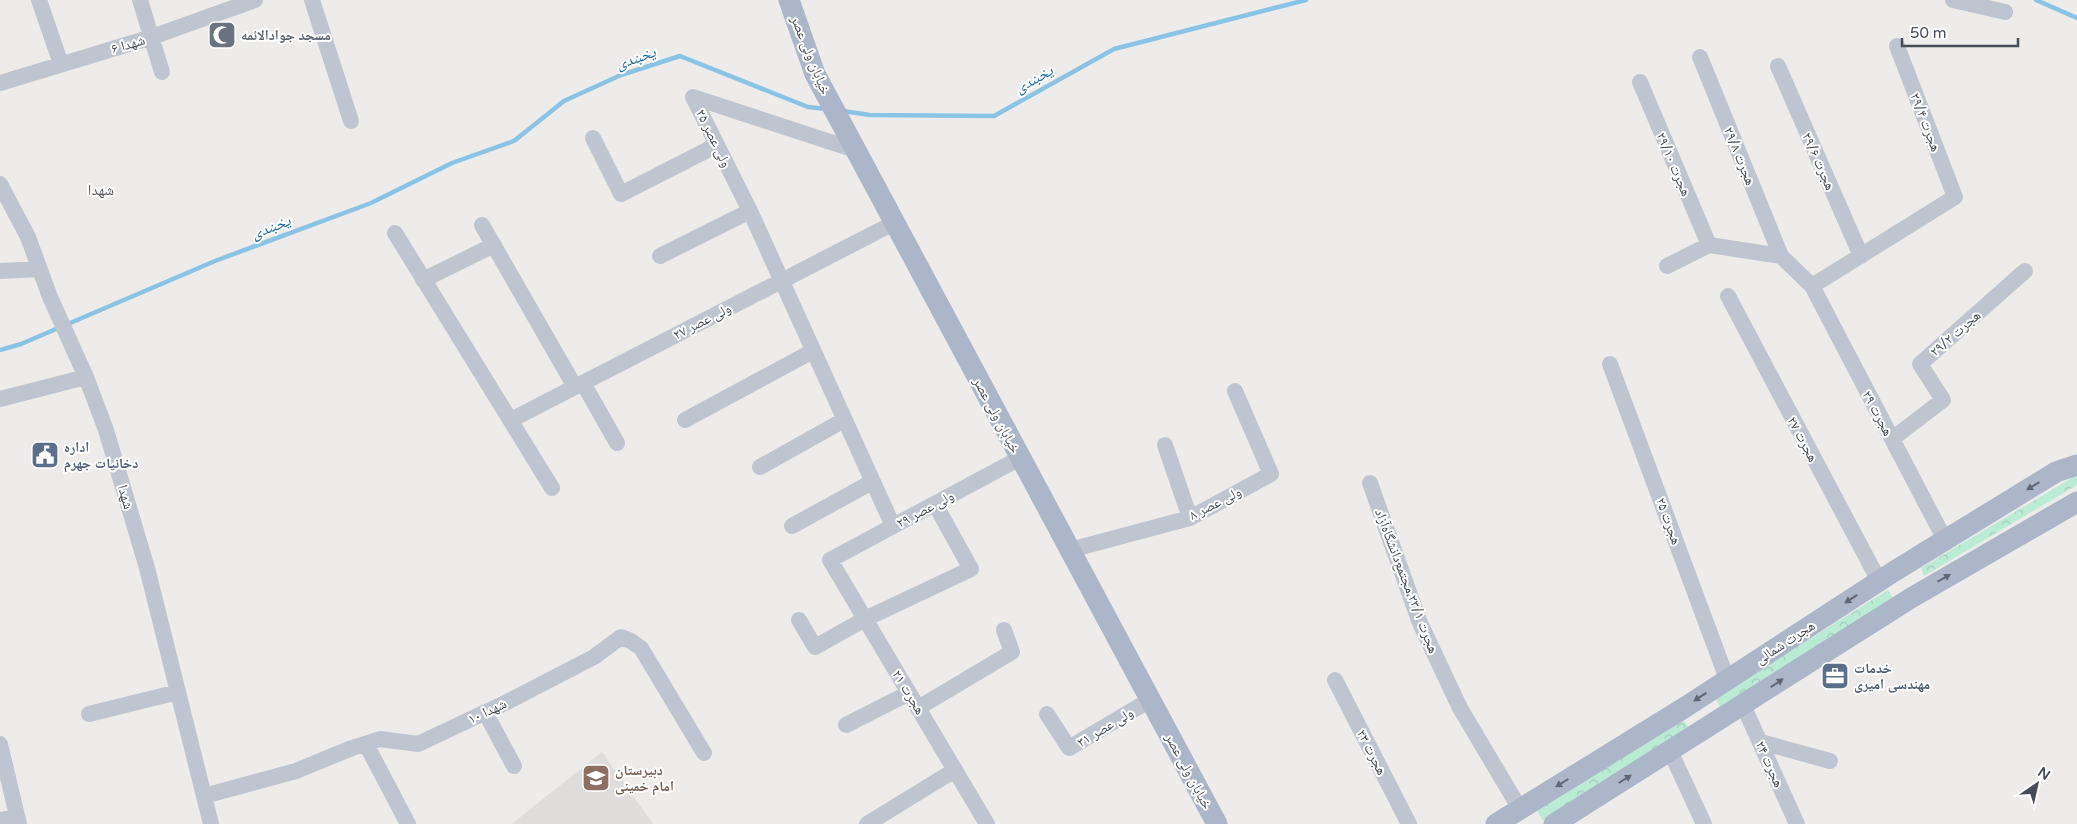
<svg xmlns="http://www.w3.org/2000/svg" width="2077" height="824" font-family="'Varela Round','Noto Naskh Arabic',sans-serif">
	<defs>
		<pattern id="forest-crowns" width="20" height="18" patternUnits="userSpaceOnUse" patternTransform="scale(1.25)"><rect width="20" height="18" fill="#bbebd5"/><path d="M2 6a3 3 0 1 1 6 0M12 15a3 3 0 1 1 6 0" fill="none" stroke="#a2cbb9"/></pattern>
	</defs>
	<rect width="100%" height="100%" fill="#eeeceb"/>
	<path fill="#dfdddc" d="M602,752L653,824H512L518,819Z"/>
	<path fill="url(#forest-crowns)" d="M2077,475V485L1924,576L1921,568Z
		M1888,590L1893,598L1720,707L1715,698Z
		M1683,720L1690,729L1543,821L1537,810Z"/>
	<g fill="none" stroke-linecap="round" stroke-linejoin="round">
		<path stroke="#8bc3e5" stroke-width="4.5" d="M2036,0L2077,18
			M843,111L870,115L994,116L1114,49L1306,0
			M0,350L21,344L215,261L371,203L452,163L514,141L564,101L621,75L680,56L808,107L826,109"/>
		<path stroke="#bfc5d0" stroke-width="16" d="M39,0L61,64
			M140,0L162,72
			M312,0L351,121
			M1953,0L2005,12
			M1700,57L1781,256
			M1778,66L1861,256
			M1640,82L1709,245
			M0,83L152,37L255,0
			M593,138L621,194L717,145
			M855,150L693,97L750,211L893,526
			M0,184L28,237L50,297L86,377L106,430L147,568L211,824
			M482,225L575,387
			M395,233L552,488
			M660,256L750,211
			M1667,266L1709,245L1781,256L1812,286L1945,540
			M0,271L40,269
			M423,280L494,245
			M1812,286L1955,197L1897,46
			M1728,296L1879,581
			M1610,364L1727,679
			M583,383L617,443
			M0,399L86,377
			M511,420L894,223
			M685,420L813,351
			M1892,439L1943,400L1920,364L2025,271
			M1165,445L1190,518
			M760,467L844,420
			M1370,483L1420,623L1460,708L1520,809
			M792,526L872,482
			M1070,550L1190,518L1271,474L1235,391
			M799,620L815,647L865,619L971,569L935,504
			M1335,680L1409,824
			M1743,705L1797,824
			M918,708L1012,652L1004,630
			M485,712L514,766
			M89,714L178,692
			M1047,714L1069,748L1150,700
			M846,725L909,693
			M1761,742L1830,761
			M0,744L19,824
			M366,744L408,824
			M1670,751L1704,824
			M204,796L296,771L352,748L380,739L418,744L503,704L594,657L621,637L631,641L641,648L704,753
			M0,820L17,817
			M867,824L955,770
			M987,824L830,560L1020,458"/>
		<path stroke="#acb6c9" stroke-width="21" d="M789,0L815,74L1217,824
			M1496,824L1687,706L1893,572L2056,472L2077,465
			M1554,824L1911,598L2077,502"/>
	</g>
	<defs><path id="oneway-solid" d="M-6-.8H1V-3.2L6.5 0L1 3.2V.8H-6Z" transform="scale(1.25)"/></defs>
	<g fill="#5f6674">
		<use href="#oneway-solid" transform="translate(2033 486) rotate(149)"/>
		<use href="#oneway-solid" transform="translate(1944 578) rotate(-30)"/>
		<use href="#oneway-solid" transform="translate(1851 599) rotate(147)"/>
		<use href="#oneway-solid" transform="translate(1777 683) rotate(-33)"/>
		<use href="#oneway-solid" transform="translate(1700 697) rotate(147)"/>
		<use href="#oneway-solid" transform="translate(1625 779) rotate(-32)"/>
		<use href="#oneway-solid" transform="translate(1562 783) rotate(148)"/>
	</g>
	<defs>
		<symbol id="mosque-square" viewBox="-11 -11 22 22"><rect x="-9" y="-9" width="18" height="18" rx="4" fill="#6b7280" stroke="#fff"/><path d="M3.5-4.9A6 6 0 1 0 3.5 4.9A5 5 0 1 1 3.5-4.9Z" fill="#fff"/></symbol>
		<symbol id="civic-square" viewBox="-11 -11 22 22"><rect x="-9" y="-9" width="18" height="18" rx="4" fill="#5c6f8a" stroke="#fff"/><path d="M-.6-6.5H3V-4.5H.6V-3L4-1V1h2V6H-6V1h2V-1L-.6-3ZM-1.2 2.5V6h2.4V2.5Z" fill="#fff"/></symbol>
		<symbol id="office-square" viewBox="-11 -11 22 22"><rect x="-9" y="-9" width="18" height="18" rx="4" fill="#5c6f8a" stroke="#fff"/><path d="M-6-3h4V-5.5h4V-3h4V5H-6ZM-1-4.5V-3h2v-1.5ZM-6 0V1H6V0Z" fill="#fff"/></symbol>
		<symbol id="school-square" viewBox="-11 -11 22 22"><rect x="-9" y="-9" width="18" height="18" rx="4" fill="#8d6e63" stroke="#fff"/><path d="M0-5L7-2L0 1L-7-2ZM-4 1L0 2.5L4 1V4Q0 6-4 4Z" fill="#fff"/></symbol>
	</defs>
	<g fill-rule="evenodd">
		<use href="#mosque-square" x="206" y="19" width="32" height="32"/>
		<use href="#civic-square" x="29" y="439" width="32" height="32"/>
		<use href="#office-square" x="1819" y="660" width="32" height="32"/>
		<use href="#school-square" x="580" y="762" width="32" height="32"/>
	</g>
	<g text-anchor="middle" stroke-width="4" stroke-linejoin="round" paint-order="stroke">
		<g font-size="14" font-weight="bold" fill="#5b616d" stroke="#fff" text-anchor="start">
			<text x="241" y="40">مسجد جوادالائمه</text>
		</g>
		<g font-size="14" fill="#454c57" stroke="#fff">
			<text transform="translate(128 44) rotate(-16)" y="5">شهدا ۶</text>
			<text transform="translate(811 55) rotate(68)" y="5">خیابان ولی عصر</text>
			<text transform="translate(1926 122) rotate(69)" y="5">هجرت ۲۹/۴</text>
			<text transform="translate(714 138) rotate(64)" y="5">ولی عصر ۲۵</text>
			<text transform="translate(1740 156) rotate(68)" y="5">هجرت ۲۹/۸</text>
			<text transform="translate(1819 161) rotate(66)" y="5">هجرت ۲۹/۶</text>
			<text transform="translate(1674 164) rotate(67)" y="5">هجرت ۲۹/۱۰</text>
			<text transform="translate(702 321) rotate(-27)" y="5">ولی عصر ۲۷</text>
			<text transform="translate(1955 333) rotate(-41)" y="5">هجرت ۲۹/۲</text>
			<text transform="translate(1878 413) rotate(62)" y="5">هجرت ۲۹</text>
			<text transform="translate(997 415) rotate(62)" y="5">خیابان ولی عصر</text>
			<text transform="translate(1803 439) rotate(62)" y="5">هجرت ۲۷</text>
			<text transform="translate(126 497) rotate(74)" y="5">شهدا</text>
			<text transform="translate(1215 503) rotate(-27)" y="5">ولی عصر ۸</text>
			<text transform="translate(925 509) rotate(-28)" y="5">ولی عصر ۲۹</text>
			<text transform="translate(1669 521) rotate(70)" y="5">هجرت ۲۵</text>
			<text transform="translate(1407 581) rotate(69)" y="5">هجرت ۲۳/۱،مجتمع‌دانشگاه‌آزاد</text>
			<text transform="translate(1785 642) rotate(-33)" y="5">هجرت شمالی</text>
			<text transform="translate(909 692) rotate(59)" y="5">هجرت ۲۱</text>
			<text transform="translate(487 711) rotate(-25)" y="5">شهدا ۱۰</text>
			<text transform="translate(1105 727) rotate(-31)" y="5">ولی عصر ۳۱</text>
			<text transform="translate(1372 752) rotate(63)" y="5">هجرت ۲۳</text>
			<text transform="translate(1770 764) rotate(66)" y="5">هجرت ۲۴</text>
			<text transform="translate(1189 771) rotate(62)" y="5">خیابان ولی عصر</text>
		</g>
		<g font-size="14" font-weight="bold" fill="#4e5e75" stroke="#fff" text-anchor="start">
			<text x="64" y="452">اداره<tspan x="64" dy="16">دخانیات جهرم</tspan></text>
			<text x="1854" y="673">خدمات<tspan x="1854" dy="16">مهندسی امیری</tspan></text>
		</g>
		<g font-size="14" font-weight="bold" fill="#785e54" stroke="#fff" text-anchor="start">
			<text x="615" y="775">دبیرستان<tspan x="615" dy="16">امام خمینی</tspan></text>
		</g>
		<g font-size="15" font-style="italic" fill="#15699b" stroke="#fff">
			<text transform="translate(636 58) rotate(-19)" y="5">یخبندی</text>
			<text transform="translate(1034 79) rotate(-29)" y="5">یخبندی</text>
			<text transform="translate(271 227) rotate(-21)" y="5">یخبندی</text>
		</g>
		<g font-size="15" fill="#595b60" stroke="#fff">
			<text x="101" y="195">شهدا</text>
		</g>
	</g>
	<g transform="translate(2037 784) rotate(34)" stroke="#ffffff" stroke-width="4" paint-order="stroke">
	<path d="M0-4L9 19L0 12L-9 19Z" fill="#454c57"/>
	<text y="-8" font-size="14" font-weight="bold" text-anchor="middle" fill="#454c57">N</text>
	</g>
	<path d="M1902 38v8h116v-8" fill="none" stroke="#454c57" stroke-width="2.5"/>
	<text x="1910" y="38" font-size="15" fill="#454c57" stroke="#ffffff" stroke-width="4" paint-order="stroke">50 m</text>
</svg>
